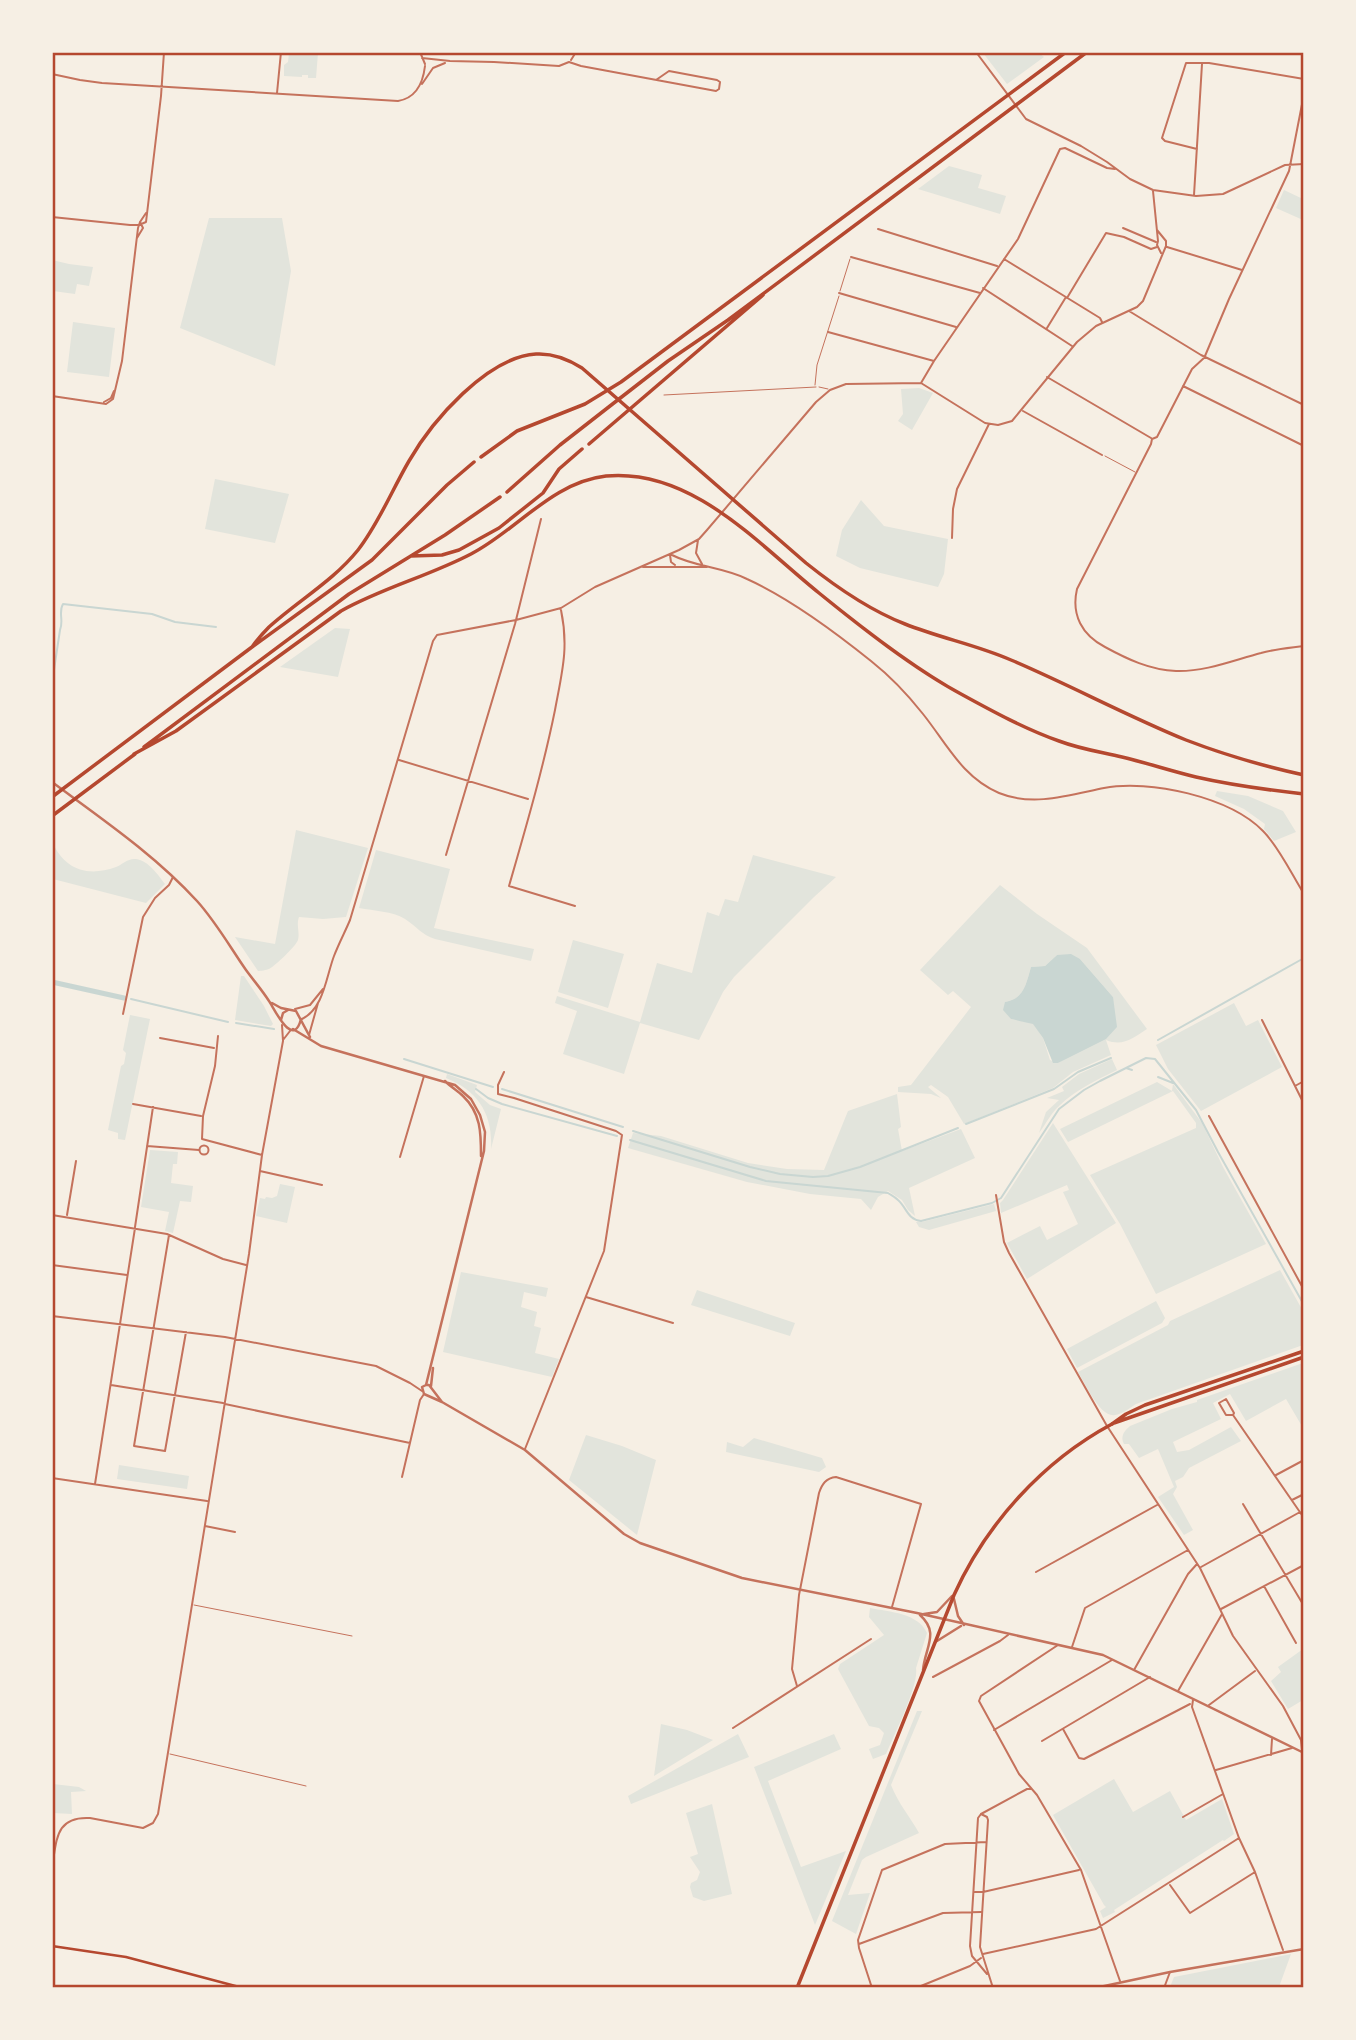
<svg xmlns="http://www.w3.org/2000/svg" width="1356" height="2040" font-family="'Roboto Condensed',sans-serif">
	<rect width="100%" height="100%" fill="#f6efe4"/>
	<path fill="#e2e4dc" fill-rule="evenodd" d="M289,53H318L316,78H308V75H302V77L284,76V65L288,62Z
		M983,53H1039L1044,57L1007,84Z
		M949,166L982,175L978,188L1006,196L1000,214L918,189Z
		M1284,190L1303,199V220L1276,208Z
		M209,218H282L291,271L275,366L180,328Z
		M52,260L69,264L93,267L89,286L77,284L75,294L53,291Z
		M73,322L115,328L109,377L67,372Z
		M919,388L933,393L912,430L898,421L903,414L901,389Z
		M215,479L289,494L275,543L205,529Z
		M861,500L884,526L948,539L944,574L938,587L860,568L836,556L842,530Z
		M335,628L350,629L338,677L280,667Z
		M1217,791L1248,796L1283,811L1296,832L1274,841L1264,829L1265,824L1244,809L1215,796Z
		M296,830L368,848L346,917L323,919L299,917C296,925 300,932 298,940C296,946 275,966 269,969C267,970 260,971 258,971L235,937L275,944Z
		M52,841C63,868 86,878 116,867C123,864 128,858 136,859C149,861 158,875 165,884L146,903L53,879Z
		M376,850L450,869L434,928L534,949L531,961L435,939C422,935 416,926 405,919C392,911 374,911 359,908Z
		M753,855L836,877L814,897L734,977L723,992L699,1040L640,1023L624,1074L563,1054L577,1011L555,1003L557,996L640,1022L657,963L692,973L707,912L719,916L725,899L738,902Z
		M1000,885L1037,914L1087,948L1147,1029C1133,1038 1123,1047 1106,1040L1111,1055L1073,1072L1053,1088L964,1124L948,1097L931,1085L928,1087L941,1098L931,1094L898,1092V1087L911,1085L971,1007L953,991L948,995L920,970ZM1057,955L1080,959L1113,997L1068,1057L1058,1063L1050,1060L1043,1038L1033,1023L1011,1019L1005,1002C1024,999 1026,984 1031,967L1045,966Z
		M573,940L624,954L608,1008L558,992Z
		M241,976H244L264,1006L273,1024L271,1026L235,1020Z
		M1234,1003L1246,1026L1258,1020L1282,1067L1201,1111L1168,1069L1156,1045Z
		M130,1015L150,1019L125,1140L118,1139V1133L108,1130L121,1066L124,1064L126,1053L123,1050Z
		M1112,1059L1117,1070C1097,1080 1075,1090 1059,1106C1051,1113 1046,1124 1039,1133L1046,1112L1059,1100L1047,1098L1064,1091L1062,1087L1079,1074Z
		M447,1074L477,1085L475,1092L490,1105L501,1109L491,1149C493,1114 478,1091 446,1078Z
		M1157,1082L1172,1091L1173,1084L1202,1123L1223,1167L1266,1244L1156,1294L1120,1224L1090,1175L1196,1128V1123L1173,1091L1068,1142L1060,1129Z
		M897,1094L901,1127L898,1129L902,1151L961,1129L975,1158L909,1188L915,1216L908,1210L902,1200L888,1191L878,1197L871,1210L861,1199L810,1194L747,1182L628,1148L633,1133L661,1136L748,1163L787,1169L824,1170L848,1111Z
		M1053,1123L1116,1223L1027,1279L1007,1243L1040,1226L1047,1240L1078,1224L1063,1192L1069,1190L1067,1185L1001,1213L1000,1203L1003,1200Z
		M150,1150L178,1152L177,1164H173L171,1183L193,1186L191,1202L180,1201L173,1233L165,1231L169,1212L141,1207Z
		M280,1184L295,1187L287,1223L256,1216L260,1198L265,1199L266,1197L272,1198L277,1196Z
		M994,1204L996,1211L929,1230L919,1227L916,1222H922Z
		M1280,1270L1303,1311V1345L1136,1404C1130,1408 1122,1414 1115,1415C1100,1418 1085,1383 1078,1372L1168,1325L1170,1321Z
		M461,1272L548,1288L546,1297L524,1292L521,1307L537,1312L534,1326L541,1328L535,1353L559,1359L552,1377L443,1352Z
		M697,1290L795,1323L790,1336L691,1305Z
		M1156,1301L1165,1318L1162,1323L1077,1368L1067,1349Z
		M1303,1363V1428L1286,1399L1246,1421L1230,1394L1213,1403L1221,1419L1173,1442L1177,1452L1189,1450L1231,1427L1241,1441L1189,1468L1183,1477L1175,1481L1177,1487L1173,1494L1193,1530L1184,1535L1158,1497L1174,1487L1158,1449L1139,1458L1129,1444H1124C1120,1437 1124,1431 1130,1426L1172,1409L1197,1402V1400Z
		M586,1435L622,1446L656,1460L637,1535L569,1480Z
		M754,1438L822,1458L826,1467L819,1472L726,1452L727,1442L743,1447Z
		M119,1465L189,1476L187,1489L117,1479Z
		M870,1608C890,1612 918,1613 927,1633L916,1668C919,1685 894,1735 886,1754L873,1759L869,1749L880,1745L884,1733L879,1728L869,1726L838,1669L840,1664L884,1635L869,1617Z
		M1303,1649V1700L1288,1709L1271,1681L1281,1672L1278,1667Z
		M917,1711H922L891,1785C898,1803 910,1817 919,1833L866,1857L862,1860L848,1895L870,1893L856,1934L832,1921Z
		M661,1724L687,1730L713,1740L654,1776Z
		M738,1734L749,1757L631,1804L628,1796Z
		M834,1734L841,1749L768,1781L801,1867L846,1851L815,1925L754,1767Z
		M1114,1779L1133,1812L1170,1791L1186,1820L1222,1799L1234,1834L1224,1841L1223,1840L1114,1910L1115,1912L1103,1918L1100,1911L1106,1907L1104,1905L1053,1815Z
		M53,1784L79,1787L86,1791L71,1792L72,1814L53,1813Z
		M712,1804L732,1894L704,1901L693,1897L690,1887L691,1883L697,1880L700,1872L690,1857L698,1854L686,1813Z
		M1291,1954L1279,1987H1170L1174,1977Z"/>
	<path fill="#c9d6d2" d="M1071,954L1080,959L1113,997L1117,1027L1106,1039L1058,1063H1053L1043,1038L1033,1024L1011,1019L1003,1010L1005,1002C1024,999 1026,984 1031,967L1045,966L1057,955Z"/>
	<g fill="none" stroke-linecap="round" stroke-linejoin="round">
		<path stroke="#c9d6d2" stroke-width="2" d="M52,683L60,630C64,621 58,612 63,604L152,614L175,622L216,627
			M131,999L228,1022
			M236,1023L274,1029
			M1158,1040L1304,958
			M404,1059L493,1087
			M1126,1068L1132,1070
			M1158,1077L1173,1083
			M476,1089L488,1098L502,1104L617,1136
			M502,1089L623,1127
			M966,1124L1054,1089L1078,1072L1111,1058
			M633,1131L750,1167L780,1174L813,1177L828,1176L860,1167L958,1128
			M630,1140L766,1181L888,1193C891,1195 895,1197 898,1200C907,1208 907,1219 921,1221L992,1203L1001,1198L1059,1109L1084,1090L1100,1081L1146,1058L1155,1059L1196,1110L1218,1152L1304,1305"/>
		<path stroke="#c9d6d2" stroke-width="5" d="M52,982L124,998"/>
		<path stroke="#c5725c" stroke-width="1" d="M840,291L850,259
			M815,385L817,365L839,296
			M819,387L828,389
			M664,395L816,387
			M1105,456L1135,472
			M194,1605L352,1636
			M170,1754L306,1786"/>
		<path stroke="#c5725c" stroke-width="2" d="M1123,228L1156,242"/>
		<path stroke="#c5725c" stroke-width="2" d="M420,52L425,64
			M976,52L1026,119L1081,146L1107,162L1130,179L1153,190L1196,196L1223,194L1285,165L1304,164
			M422,58L450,61L494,62L559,66L569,62
			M571,60L576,52
			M569,62L581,66L716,91L719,89L720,82L717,80L669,71L656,80
			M52,74L80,80L102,83L398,101C416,98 423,83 425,66
			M422,84L433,68L445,63
			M277,93L281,52
			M1197,149L1165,141L1162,138L1186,63H1209L1304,79
			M1153,191L1158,241L1157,245L1161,253
			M1194,195L1202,64
			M52,217L130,225H139L146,222L161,96L164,52
			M878,229L997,266
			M137,238L143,228L140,222
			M1167,247L1242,270
			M851,257L980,293
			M1004,259L1087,310L1100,318L1102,322
			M983,288L1072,346
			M839,293L956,327
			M1067,298L1106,233L1124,237L1151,249L1157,247
			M1129,311L1201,355L1304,405
			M1047,328L1066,297
			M828,332L934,361
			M1205,356L1229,299L1289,171L1304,94
			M1047,377L1151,438
			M921,383L934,361L1018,239L1060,149L1065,148L1107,168L1115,169
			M1183,386L1304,446
			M52,396L106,404L113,399L122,361L138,228L140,222L146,213
			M104,402L111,398L114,391
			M1023,411L1102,455
			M1152,439L1151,444L1077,589C1071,615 1082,635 1105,647C1127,659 1150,670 1176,671C1205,672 1234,660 1261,653C1275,649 1289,648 1304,646
			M1152,439L1157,437L1192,369L1205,357
			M952,538L953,509L957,489L989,424
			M698,540L696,553L702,564
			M670,555L671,562L675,565
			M672,555C695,567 723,567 747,579C789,598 835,632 871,661C890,676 908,695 923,714C947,744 962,777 999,793C1033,807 1070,795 1104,788C1149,779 1230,797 1263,831C1279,847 1292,875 1304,894
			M643,567H707
			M561,610C569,648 562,672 555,710C543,769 526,827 509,886L575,906
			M399,760L528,799
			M446,855L515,624L541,519
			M295,1009L310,1005L323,989
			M123,1014L143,917L155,898L169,885L173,877
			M302,1019C324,1008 326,977 334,956C339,943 345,932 350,920L433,641L437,635L516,620L561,608L595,587L679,550L699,539L707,530L816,402L830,390L846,384L921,383L985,423L998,425L1012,421L1077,342L1096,326L1137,307L1143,301L1166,246V241L1157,230
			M1262,1020L1304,1104
			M309,1035L318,1003
			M218,1036L215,1066L203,1116L202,1139L262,1155
			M160,1038L214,1048
			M283,1040L290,1031
			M504,1072L498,1085V1094L514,1098L616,1131L622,1135L604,1251L525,1449
			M1295,1086L1304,1081
			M133,1104L201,1116
			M1209,1116L1304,1290
			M199.5 1150a4.5 4.5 0 1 1 9 0a4.5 4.5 0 1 1-9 0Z
			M147,1146L199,1150
			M400,1157L424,1076
			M260,1171L322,1185
			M996,1195L1004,1242L1009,1253L1107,1426L1200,1568L1233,1636L1283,1706L1301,1740L1302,1750
			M52,1215L167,1234L223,1259L246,1265
			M67,1215L76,1161
			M135,1227L153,1107
			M169,1235L134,1446L165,1451L186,1332
			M52,1265L127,1275
			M586,1297L673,1323
			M52,1316L225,1337L376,1366L410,1383L422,1391
			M111,1385L223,1403
			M225,1404L410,1443
			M1233,1415H1226L1219,1403L1226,1399L1234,1413L1233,1415L1304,1518
			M1276,1475L1304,1460
			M402,1477L420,1400L424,1394
			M52,1478L207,1501
			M95,1484L135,1228
			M1292,1500L1304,1494
			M1243,1504L1304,1606
			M205,1526L235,1532
			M1201,1567L1300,1512
			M1036,1572L1157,1505
			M1264,1586L1296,1643
			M1221,1609L1304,1565
			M1058,1645L981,1696L979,1701L1019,1774L1037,1795L1081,1870L1120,1981
			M1072,1647L1085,1608L1188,1550
			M1134,1670L1188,1574L1197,1564
			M933,1677L1000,1641L1008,1635
			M797,1686L792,1669L799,1595L819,1493C822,1484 826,1478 836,1477L921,1504L892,1607
			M1178,1691L1222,1614
			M1193,1700L1192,1707L1239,1838L1255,1872L1283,1950
			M1209,1705L1255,1671
			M733,1728L871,1639
			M1063,1729L1079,1758L1084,1759L1190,1704
			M994,1730L1112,1660
			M1042,1741L1150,1677
			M1271,1755L1272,1739
			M1216,1770L1292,1748
			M981,1814L1027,1789H1032
			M1183,1817L1223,1794
			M52,1867C57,1840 55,1816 90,1818L143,1828L153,1823L158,1814L249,1254L262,1155L283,1041L282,1025
			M1170,1885L1190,1913L1255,1872
			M975,1892H983L1079,1870
			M859,1944L943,1913L981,1912
			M983,1954L1096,1929L1239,1838
			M987,1974L972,1956L970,1946L978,1818L981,1814L987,1817L988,1820L980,1947L993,1988
			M872,1988L859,1948L858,1940L882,1870L945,1844L986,1842
			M916,1988L970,1966L981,1958
			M1164,1988L1170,1972"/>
		<path stroke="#c5725c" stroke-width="2.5" d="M52,782C102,819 155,855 197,901C216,922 230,947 246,970C254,981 262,990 269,1001C274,1008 293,1050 301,1019
			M272,1003L281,1008L296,1011L310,1037
			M281,1020L283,1013L288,1010
			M293,1029L321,1046L455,1085L471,1099L480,1115L485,1132L484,1151L426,1385
			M445,1081C451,1087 458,1091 463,1096C481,1113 481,1133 481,1156
			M431,1386L433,1368
			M442,1402L429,1385H426L422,1387L424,1394L442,1402L525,1450L624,1534L640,1543L742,1578L917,1613L1103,1655L1304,1753
			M954,1599L958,1616L964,1625
			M924,1614L937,1612L952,1596
			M920,1615C940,1633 925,1647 923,1670
			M937,1641L961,1626
			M1095,1988L1170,1972L1304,1949"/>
		<path stroke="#b5482f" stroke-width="2.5" d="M52,1946L126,1957L243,1988"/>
		<path stroke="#b5482f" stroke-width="3.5" d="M797,1988L954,1595C986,1524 1043,1461 1112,1424"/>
		<path stroke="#b5482f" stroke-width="3.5" d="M1114,1423L1304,1357
			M1112,1424L1126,1414L1145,1405L1304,1351"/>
		<path stroke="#b5482f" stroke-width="3.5" d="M589,444L763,295
			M481,457L517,431L585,404L621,382L1066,52
			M507,492L560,445L610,406L668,361L728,320L1087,52
			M411,556L442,555L459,550L499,528L543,493L559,469L582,449
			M252,647C257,640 263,633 269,627C299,600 333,581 358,550C379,523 392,490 409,461C432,421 487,357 536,354C553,353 568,359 582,368L806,563C836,587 869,610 905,624C940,638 977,645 1011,660C1070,685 1127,716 1186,740C1225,755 1263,766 1304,775
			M144,747L349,594L445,535L500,497
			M134,754L176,731L341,611C382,588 429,576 471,554C516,531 552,482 606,476C692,468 758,544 819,593C862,628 913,668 961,694C992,711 1025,729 1059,741C1080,749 1101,752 1122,757C1147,763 1171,771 1196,777C1231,785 1268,790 1304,794
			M52,797L252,647L372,560L447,485L474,462
			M52,816L135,754"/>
	</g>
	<rect width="1356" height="2040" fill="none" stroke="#f6efe4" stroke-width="108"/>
	<rect x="54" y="54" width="1248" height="1932" fill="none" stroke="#b5482f" stroke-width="2.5"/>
</svg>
